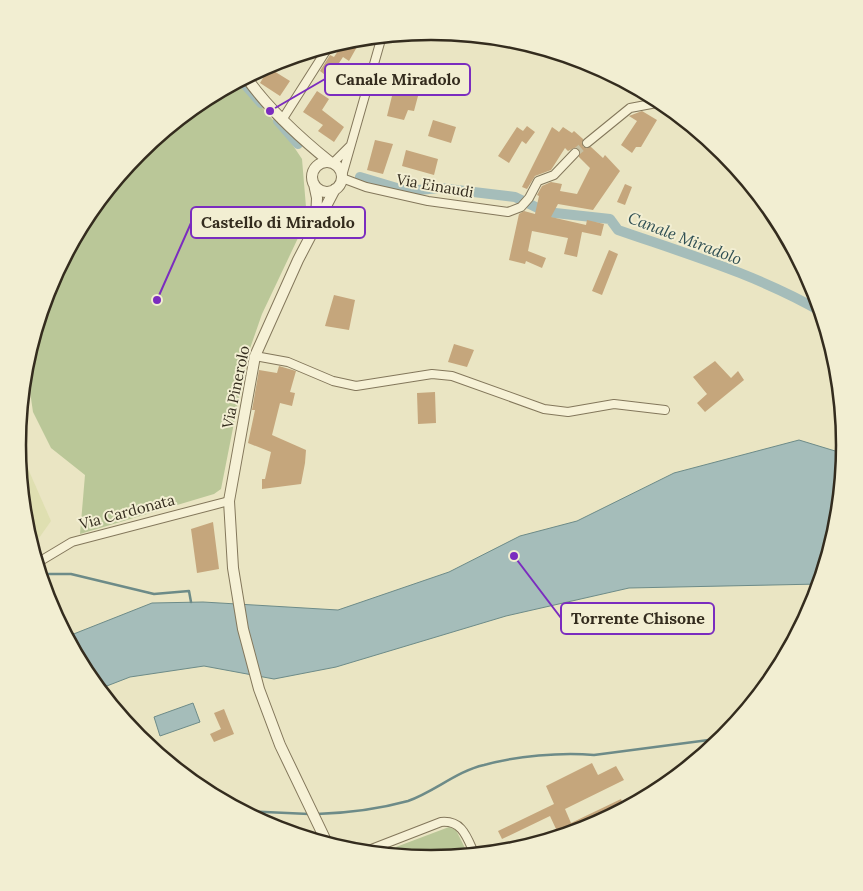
<svg xmlns="http://www.w3.org/2000/svg" width="863" height="891" font-family="Lora,serif">
	<rect width="100%" height="100%" fill="#eae5c3"/>
	<path fill="#dfdfb1" d="M18,446L51,521L32,548L25,526Z"/>
	<path fill="#bac798" d="M239,81L286,135L302,159L307,219L262,314L247,357L221,489L214,494L80,534L85,475L51,448L33,412L26,364L49,287L87,215L139,153L202,101Z
		M449,827L456,830L469,856L431,859L401,856L396,847Z"/>
	<path fill="#a5bdba" stroke="#6d8b88" d="M799,440L845,454L837,527L820,584L629,588L506,616L336,667L274,679L204,666L130,677L99,689L87,675L66,637L152,603L203,602L338,610L449,572L520,536L577,521L674,473Z
		M193,703L200,722L160,736L154,717Z"/>
	<g fill="none" stroke-linecap="round" stroke-linejoin="round">
		<path stroke="#6d8b88" stroke-width="2.5" d="M40,574H71L154,594L189,591L191,602
			M241,811L309,814
			M317,814C347,813 379,809 408,801C434,792 457,771 484,765C516,756 561,752 594,755L724,738"/>
		<path stroke="#a5bdba" stroke-width="10" d="M241,80L261,103
			M278,121L298,144
			M360,177L407,191L440,188L515,197L546,212L610,219L618,230C687,254 758,275 822,312"/>
	</g>
	<path fill="#c5a67c" d="M362,38L349,61L343,57L329,78L320,71L330,55L334,57L344,42Z
		M269,68L290,81L280,96L260,83Z
		M396,80L413,84L411,94L418,96L414,111L408,110L404,120L387,116Z
		M317,91L329,99L322,110L344,127L334,142L318,131L323,125L303,112Z
		M642,111L657,120L641,147H636L632,153L621,145L637,121L629,116Z
		M433,120L456,127L451,143L428,136Z
		M527,126L535,132L526,144L522,141L509,163L498,156L517,127L523,131Z
		M552,127L559,132L563,127L572,133L574,131L583,139V147H591L603,158L605,155L620,171L593,210L558,204L551,217L586,225L587,220L604,224L601,236L582,232L577,257L564,254L568,238L532,231L528,251L546,258L542,268L526,261L525,264L509,260L519,214L524,211L535,214L539,196L537,195L542,186L551,182L562,184L560,191L577,194L590,168L579,157L578,149L574,148L568,151L565,148L551,170L535,176L527,189L522,187Z
		M375,140L393,144L383,174L367,170Z
		M406,150L438,159L434,175L402,166Z
		M625,184L632,187L625,205L617,202Z
		M609,250L618,254L602,295L592,291Z
		M334,295L355,300L349,330L325,326Z
		M454,344L474,350L467,367L448,362Z
		M715,361L731,378L738,371L744,380L705,412L697,403L707,394L693,377Z
		M279,366L296,371L290,392L295,393L292,406L280,403L272,435L306,450L305,463L301,484L262,489V479H265L271,452L248,443L255,410H252L259,370L277,373Z
		M435,392L436,423L418,424L417,393Z
		M213,522L219,569L197,573L191,529Z
		M224,709L234,734L214,742L210,734L221,729L214,713Z
		M592,763L598,775L616,766L624,780L565,809L571,823L621,799L625,808L580,831L534,845L532,842L556,829L550,816L502,839L498,831L554,804L546,786Z"/>
	<g fill="none" stroke-linecap="round" stroke-linejoin="round">
		<path stroke="#c6c0a2" stroke-width="8" stroke-dasharray="8 4" stroke-linecap="butt" d="M575,153L587,143"/>
		<defs>
			<path id="minor" d="M282,120L329,46
				M587,143L630,108L662,102
				M333,163L350,146
				M342,176L382,36
				M342,178L366,187L428,201L508,212L521,207L529,198L538,181L554,175L575,153
				M255,356L288,362L333,381L356,386L432,374L452,376L544,409L568,412L614,404L665,410
				M37,563L72,542L229,501
				M361,853L441,822C463,820 467,838 475,855"/>
			<path id="tertiary" d="M246,77C269,110 299,137 330,162
				M312 177a15 15 0 1 1 30 0a15 15 0 1 1-30 0Z
				M314,184L317,198L316,219
				M328,845L280,745L259,689L243,629L233,568L229,501L255,356L298,260L335,189"/>
		</defs>
		<use href="#minor" stroke="#83775b" stroke-width="10"/>
		<use href="#tertiary" stroke="#83775b" stroke-width="12"/>
		<use href="#minor" stroke="#f6f1d6" stroke-width="8"/>
		<use href="#tertiary" stroke="#f6f1d6" stroke-width="10"/>
	</g>
	<g text-anchor="middle" stroke-width="4" stroke-linejoin="round" paint-order="stroke">
		<g font-size="15" fill="#342c1e" stroke="#f2eed2">
			<text transform="translate(435 186) rotate(10)" y="5">Via Einaudi</text>
			<text transform="translate(236 387) rotate(-78)" y="5">Via Pinerolo</text>
			<text transform="translate(127 512) rotate(-15)" y="5">Via Cardonata</text>
		</g>
		<g font-size="16" font-style="italic" fill="#2f4f53" stroke="#f2eed2">
			<text transform="translate(685 238) rotate(21)" y="6">Canale Miradolo</text>
		</g>
	</g>
	<path d="M0 0H863V891H0ZM26 445a405 405 0 1 1 810 0a405 405 0 1 1-810 0Z" fill="#f2eed2" fill-rule="evenodd"/>
	<path fill="none" stroke="#342c1e" stroke-width="2.5" d="M26 445a405 405 0 1 1 810 0a405 405 0 1 1-810 0Z"/>
	<path fill="none" stroke="#7b2cbf" stroke-width="2" d="M270 111L325 79M157 300L191 223M514 556L561 618"/>
	<g fill="#7b2cbf" stroke="#f2eed2" stroke-width="2">
		<circle cx="270" cy="111" r="5"/>
		<circle cx="157" cy="300" r="5"/>
		<circle cx="514" cy="556" r="5"/>
	</g>
	<g fill="#f2eed2" stroke="#7b2cbf" stroke-width="2">
		<rect x="325" y="64" width="145" height="31" rx="5"/>
		<rect x="191" y="207" width="174" height="31" rx="5"/>
		<rect x="561" y="603" width="153" height="31" rx="5"/>
	</g>
	<g font-size="16" text-anchor="middle" font-weight="bold" fill="#342c1e">
		<text x="398" y="85">Canale Miradolo</text>
		<text x="278" y="228">Castello di Miradolo</text>
		<text x="638" y="624">Torrente Chisone</text>
	</g>
</svg>
